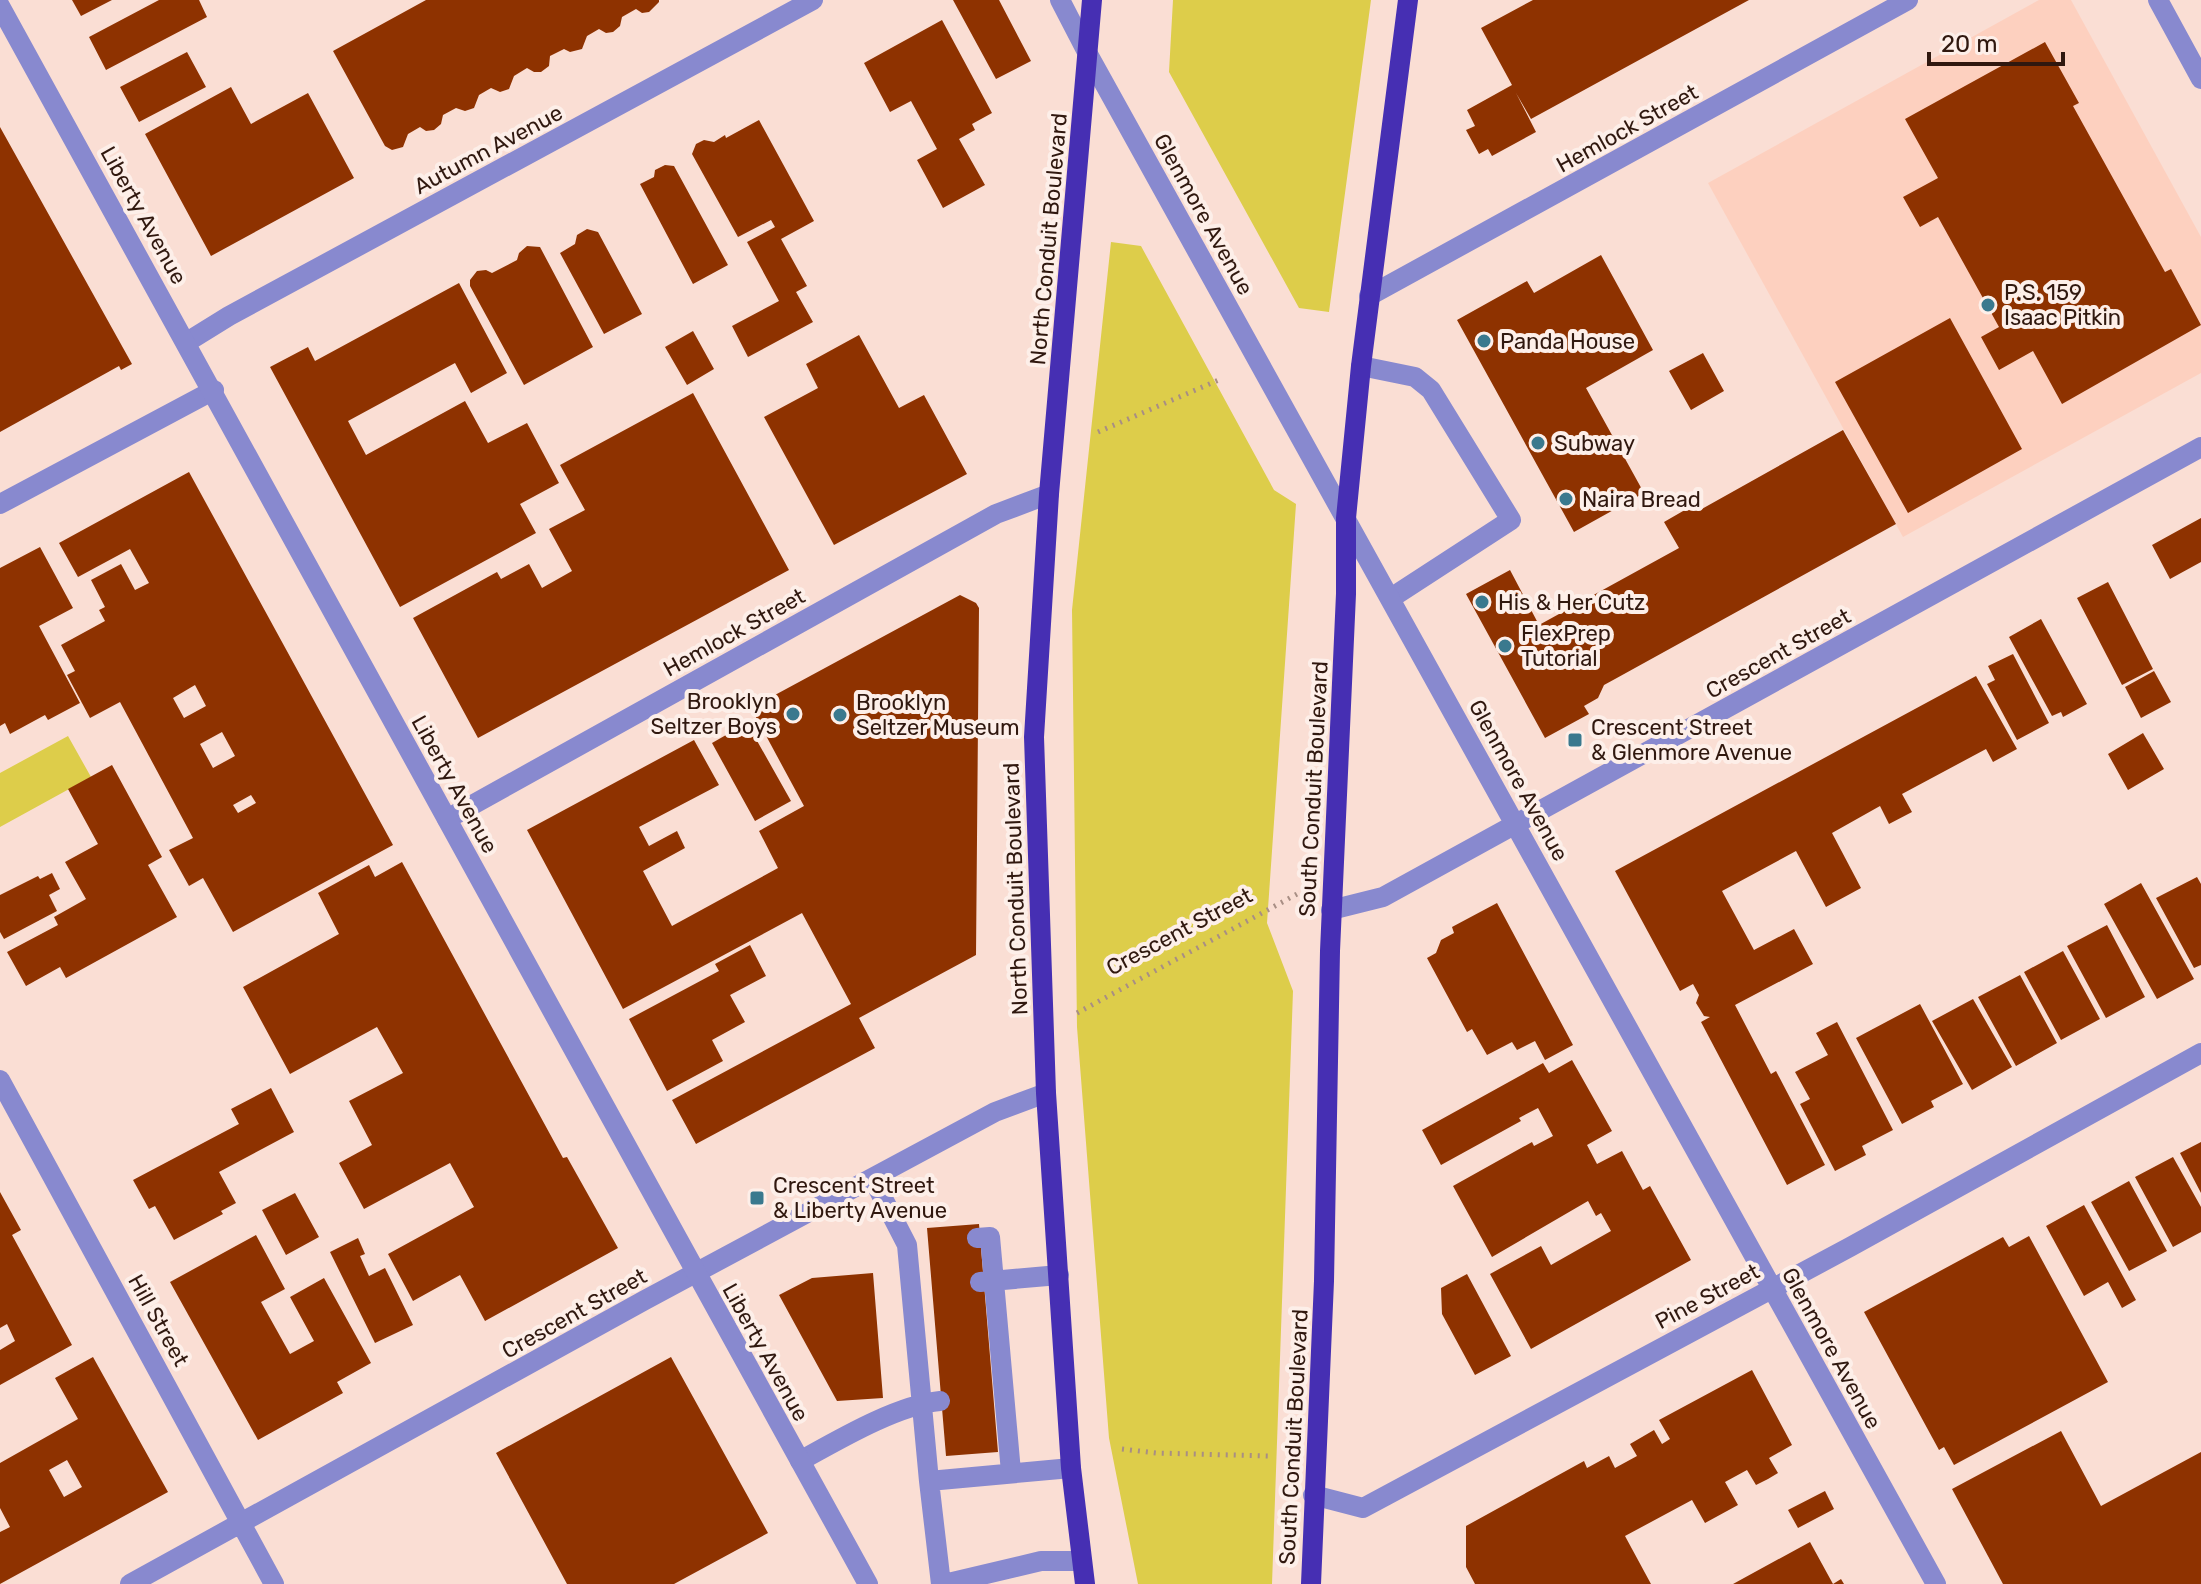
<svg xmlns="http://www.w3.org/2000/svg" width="2201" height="1584" font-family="Rubik,sans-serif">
	<rect width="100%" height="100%" fill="#faded4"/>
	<path fill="#fdd0bf" d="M2039,0H2071L2201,237V373L1903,537L1708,183Z"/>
	<path fill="#ddcd4a" d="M1173,0H1371L1329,312L1299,308L1169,72Z
		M1111,242L1141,246L1274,490L1296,504L1267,923L1293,991L1272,1584H1138L1109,1438L1077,1027L1072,610Z
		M68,736L91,777L0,827V773Z"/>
	<path fill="#8e3200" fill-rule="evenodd" d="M72,0H112L81,16Z
		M159,0H199L207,17L106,70L89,37Z
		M426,0H659V2L649,12L642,13L636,9L622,17L620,26L613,32L606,33L599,29L587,36L582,49L570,52L564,49L550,56L549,66L541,72H534L527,68L514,76L509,89L500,92L491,88L479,95L474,108L465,111L456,108L443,115L441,124L434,130L426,131L420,127L408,134L403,147L392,150L385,146L333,51Z
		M953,0H999L1031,61L996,79Z
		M1533,0H1749L1531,119L1516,93L1536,132L1492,156L1488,149L1479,154L1466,130L1475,126L1467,110L1512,85L1481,28Z
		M942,20L992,113L972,124L975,130L959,139L985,185L943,208L917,160L937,149L911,101L890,112L864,63Z
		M2045,42L2079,103L2073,106L2165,272L2171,269L2201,325L2062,404L2033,351L1999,370L1981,337L1999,327L1938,217L1920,227L1903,197L1938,178L1905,119Z
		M187,52L206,87L139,122L120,87Z
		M231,87L251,124L308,93L354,178L211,256L145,134Z
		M759,120L814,221L781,239L807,286L796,292L813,322L748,357L732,326L779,301L747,242L775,227L771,220L738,237L692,154L696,144L704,140L714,142L725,135L726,138Z
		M0,127L132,364L121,370L119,366L0,432Z
		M665,165L674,166L728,265L693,284L640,184L654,177L655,170Z
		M587,229L598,232L642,314L604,334L560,253L575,244L577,235Z
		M527,246L540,247L593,347L524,385L470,286V280L477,271L486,270L492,273L517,260L519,253Z
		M1601,255L1653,350L1586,388L1644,493L1574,532L1457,320L1527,281L1534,293Z
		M459,283L507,373L471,393L455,363L348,421L366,455L465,401L488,443L527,423L559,483L520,504L536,533L400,607L270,367L308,347L315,361Z
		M1950,318L2022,449L1908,513L1835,382Z
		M693,331L714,369L687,385L665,347Z
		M859,335L899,408L924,395L967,474L834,545L764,417L818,388L806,364Z
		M1703,353L1724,391L1691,410L1669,371Z
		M693,393L789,570L478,738L413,618L497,572L501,579L529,564L542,588L572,571L549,529L585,510L560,465Z
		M1843,430L1896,524L1615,679L1604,685L1598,698L1584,706L1589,714L1545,738L1466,594L1510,570L1539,625L1679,548L1664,522L1697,503L1700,510Z
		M189,472L393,845L233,932L203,878L189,886L169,850L193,838L120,702L90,718L67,675L75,671L61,645L105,621L99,610L105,607L91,580L121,564L135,590L149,583L130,549L78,577L59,543ZM195,685L206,706L184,718L173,698ZM222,732L235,756L213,768L200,744ZM251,795L256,803L238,813L233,805Z
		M2201,518V562L2170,579L2152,545Z
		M40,547L73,608L39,626L80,703L48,720L45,715L10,734L5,723L0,726V568Z
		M2108,582L2153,669L2122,685L2077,598Z
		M960,595L976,603L979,608L976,955L859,1018L875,1048L696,1144L672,1100L851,1004L802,913L623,1009L527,830L694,740L719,785L639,827L649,846L677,831L685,848L643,871L672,926L778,868L759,831L804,806L751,708Z
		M2041,619L2087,704L2063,717L2061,712L2052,716L2009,637Z
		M2013,654L2049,723L2017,740L1987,684L1995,680L1988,666Z
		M2154,671L2171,702L2141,718L2125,687Z
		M1976,676L2017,749L1993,762L1986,749L1902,794L1912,812L1889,824L1880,806L1832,833L1861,888L1826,907L1796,851L1722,891L1754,950L1794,929L1813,964L1735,1005L1771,1074L1776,1071L1825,1165L1787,1185L1701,1022L1710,1017L1704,1016L1696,1003L1699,995L1693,984L1680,991L1615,871Z
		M747,723L791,801L755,821L712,743Z
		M2143,733L2164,769L2128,790L2108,754Z
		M112,765L162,857L148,865L177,917L66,978L60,967L26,986L7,952L58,925L54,917L86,899L65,862L98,844L68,789Z
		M402,862L563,1158L567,1157L618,1248L485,1321L460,1275L413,1301L388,1254L474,1207L450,1163L364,1209L339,1163L372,1145L349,1101L403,1073L377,1027L290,1074L243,987L339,934L318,893L369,865L375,877Z
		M52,873L60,889L49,895L57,911L4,939L0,932V895L38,876L40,879Z
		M2197,877L2201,884V965L2194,968L2156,898Z
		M2141,883L2194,979L2157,999L2104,904Z
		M1497,903L1573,1045L1545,1060L1535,1041L1517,1050L1512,1042L1487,1055L1472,1029L1467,1032L1427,958L1436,953L1441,940L1454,933L1452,927Z
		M2107,925L2145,997L2106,1018L2067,946Z
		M750,945L766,976L730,995L745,1022L712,1040L723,1061L667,1091L629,1019L719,971L715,964Z
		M2063,951L2100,1019L2061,1040L2024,972Z
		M2020,975L2057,1043L2016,1066L1978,997Z
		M1973,999L2012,1067L1972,1090L1932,1021Z
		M1920,1004L1963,1084L1931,1101L1934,1107L1902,1124L1856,1038Z
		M1837,1022L1893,1130L1862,1146L1866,1155L1835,1171L1800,1104L1810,1099L1795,1072L1828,1055L1816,1033Z
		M1572,1060L1612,1131L1587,1145L1597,1164L1622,1151L1643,1190L1650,1186L1691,1260L1531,1349L1490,1274L1541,1246L1551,1265L1611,1231L1601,1213L1596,1216L1588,1201L1492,1257L1453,1186L1532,1142L1534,1146L1553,1136L1545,1121L1538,1108L1519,1118L1521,1121L1441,1165L1422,1130L1543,1063L1549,1073Z
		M271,1088L294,1132L219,1172L236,1203L221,1211L223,1214L174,1240L155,1206L149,1209L133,1180L239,1124L231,1109Z
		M2201,1142V1193L2180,1153Z
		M2173,1157L2201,1207V1232L2173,1247L2135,1177Z
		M2129,1181L2167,1251L2129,1271L2091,1202Z
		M0,1192L21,1230L12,1235L72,1345L0,1385V1350L15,1341L7,1324L0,1328Z
		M295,1193L319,1237L286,1255L262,1210Z
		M2084,1205L2136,1300L2122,1308L2108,1282L2084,1296L2046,1226Z
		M979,1224L998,1452L946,1456L927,1228Z
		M256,1235L285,1289L261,1302L290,1354L314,1341L290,1297L324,1278L371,1363L337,1382L343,1393L258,1440L170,1282Z
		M2029,1236L2108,1382L1954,1465L1944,1447L1939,1450L1864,1312L2003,1237L2009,1247Z
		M358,1238L365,1254L360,1256L369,1276L385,1268L413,1325L375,1343L330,1252Z
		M873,1273L883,1398L837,1401L779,1295L812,1278Z
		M1467,1274L1511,1356L1475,1375L1442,1314L1441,1288Z
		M93,1357L168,1492L0,1584V1532L10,1527L0,1508V1463L78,1419L55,1378ZM67,1460L82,1487L64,1497L49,1470Z
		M671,1357L768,1533L674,1584H567L496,1453Z
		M1752,1370L1792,1445L1769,1458L1778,1473L1768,1479L1756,1485L1747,1470L1725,1482L1738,1505L1705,1523L1692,1500L1625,1536L1651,1584H1475L1466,1567V1526L1584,1461L1587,1468L1609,1456L1615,1468L1637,1456L1630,1444L1654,1430L1662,1444L1670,1439L1659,1420Z
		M2061,1431L2101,1506L2201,1452V1584H2003L1952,1489Z
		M1825,1491L1834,1509L1798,1528L1788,1510Z
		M1810,1542L1833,1584L1841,1579L1844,1584H1733Z"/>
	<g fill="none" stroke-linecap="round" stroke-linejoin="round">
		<path stroke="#a88e84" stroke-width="5" stroke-dasharray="2 6" stroke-linecap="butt" d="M1098,432L1221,379
			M1077,1013L1299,893
			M1122,1449L1156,1453L1269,1456"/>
		<path stroke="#8889cf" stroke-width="20" d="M1361,366L1415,377L1431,390L1511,520L1391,598
			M873,1179L907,1245L929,1481L1071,1468
			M977,1238L990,1237L1011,1472
			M980,1282L1059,1275
			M800,1461C838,1440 897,1405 940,1401
			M929,1481L941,1584
			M944,1584L1041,1561H1082"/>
		<path stroke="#8889cf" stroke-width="20" d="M1060,0L1089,56L1936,1584
			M1369,296L1908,0
			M187,342L229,316L813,0
			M0,504L214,390
			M447,819L996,514L1049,494
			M1331,910L1383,897L2201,447
			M0,1080L274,1584
			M1313,1495L1363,1508L1850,1247L2201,1053
			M130,1584L645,1300L995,1112L1046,1093"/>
		<path stroke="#8889cf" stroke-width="20" d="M2158,0L2201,79
			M0,6C292,531 577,1059 868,1584"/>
		<path stroke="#462fb3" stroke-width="20" d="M1085,1584L1071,1468L1046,1093L1034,737L1049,494L1092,0
			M1311,1584L1324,1281L1330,951L1346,594V518L1361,366L1408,0"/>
	</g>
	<g fill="#3a798e" stroke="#fdefe9" stroke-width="3">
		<circle cx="1988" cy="305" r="8"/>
		<circle cx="1484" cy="341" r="8"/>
		<circle cx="1538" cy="443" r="8"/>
		<circle cx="1566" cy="499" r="8"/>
		<circle cx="1482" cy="602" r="8"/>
		<circle cx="1505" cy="646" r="8"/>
		<circle cx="793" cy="714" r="8"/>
		<circle cx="840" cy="715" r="8"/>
		<rect x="1567" y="732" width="16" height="16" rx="4"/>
		<rect x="749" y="1190" width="16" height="16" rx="4"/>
	</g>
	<g text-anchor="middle" stroke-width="8" stroke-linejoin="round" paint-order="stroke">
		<g font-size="22" fill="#30180f" stroke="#fdefe9">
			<text transform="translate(1627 128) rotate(-29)" y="8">Hemlock Street</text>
			<text transform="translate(488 149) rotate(-28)" y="8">Autumn Avenue</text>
			<text transform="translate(1204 214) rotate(61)" y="8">Glenmore Avenue</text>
			<text transform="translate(144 215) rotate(61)" y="8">Liberty Avenue</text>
			<text transform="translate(1048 239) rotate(-85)" y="8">North Conduit Boulevard</text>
			<text transform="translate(734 632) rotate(-29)" y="8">Hemlock Street</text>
			<text transform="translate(1778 653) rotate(-29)" y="8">Crescent Street</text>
			<text transform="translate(1519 780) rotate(61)" y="8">Glenmore Avenue</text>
			<text transform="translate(455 784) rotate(61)" y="8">Liberty Avenue</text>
			<text transform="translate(1313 789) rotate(-87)" y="8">South Conduit Boulevard</text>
			<text transform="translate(1015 889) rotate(-92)" y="8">North Conduit Boulevard</text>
			<text transform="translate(1179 931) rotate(-28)" y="8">Crescent Street</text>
			<text transform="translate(1707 1296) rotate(-28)" y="8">Pine Street</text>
			<text transform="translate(574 1313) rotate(-29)" y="8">Crescent Street</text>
			<text transform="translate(159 1320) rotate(61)" y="8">Hill Street</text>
			<text transform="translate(1832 1348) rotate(61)" y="8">Glenmore Avenue</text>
			<text transform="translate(766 1352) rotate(61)" y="8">Liberty Avenue</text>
			<text transform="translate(1293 1437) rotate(-87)" y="8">South Conduit Boulevard</text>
		</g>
		<g font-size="22" fill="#30180f" stroke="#fdefe9" text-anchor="start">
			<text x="2004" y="300">P.S. 159<tspan x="2004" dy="25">Isaac Pitkin</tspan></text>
			<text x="1500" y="349">Panda House</text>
			<text x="1554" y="451">Subway</text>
			<text x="1582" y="507">Naira Bread</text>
			<text x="1498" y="610">His &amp; Her Cutz</text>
			<text x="1521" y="641">FlexPrep<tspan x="1521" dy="25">Tutorial</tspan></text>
			<text x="777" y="709" text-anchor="end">Brooklyn<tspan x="777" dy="25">Seltzer Boys</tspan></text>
			<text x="856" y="710">Brooklyn<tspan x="856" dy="25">Seltzer Museum</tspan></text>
			<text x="1591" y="735">Crescent Street<tspan x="1591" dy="25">&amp; Glenmore Avenue</tspan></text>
			<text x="773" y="1193">Crescent Street<tspan x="773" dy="25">&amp; Liberty Avenue</tspan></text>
		</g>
	</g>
	<path d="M1929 52v12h134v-12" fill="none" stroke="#30180f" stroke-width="4"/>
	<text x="1941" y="52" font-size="24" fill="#30180f" stroke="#fdefe9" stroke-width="6" paint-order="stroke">20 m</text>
</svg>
